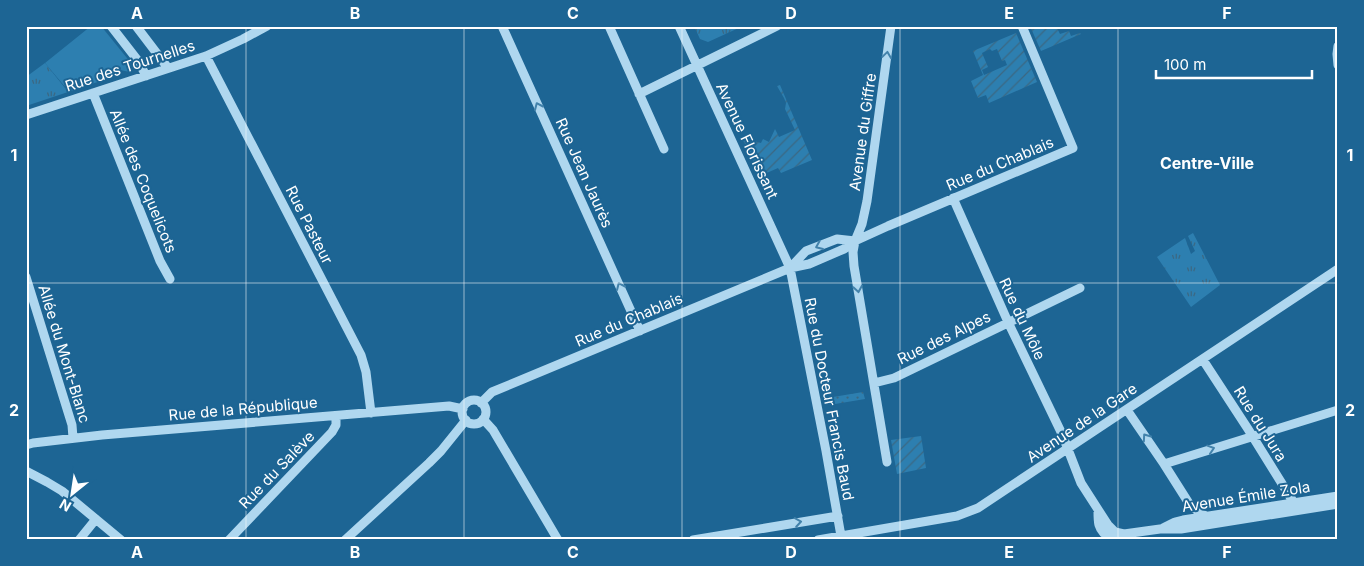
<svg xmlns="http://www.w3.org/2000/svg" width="1364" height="566" font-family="Inter,sans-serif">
	<defs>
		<pattern id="grass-dots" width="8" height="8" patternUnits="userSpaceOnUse" patternTransform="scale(1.25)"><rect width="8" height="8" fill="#2d7fb0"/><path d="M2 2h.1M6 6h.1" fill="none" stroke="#3b6883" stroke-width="1.8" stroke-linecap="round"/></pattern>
		<pattern id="park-tufts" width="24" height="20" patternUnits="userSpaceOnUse" patternTransform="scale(1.25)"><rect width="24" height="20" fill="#2d7fb0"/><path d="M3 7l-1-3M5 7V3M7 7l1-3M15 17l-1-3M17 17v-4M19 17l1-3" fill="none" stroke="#3b6883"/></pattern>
		<pattern id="garden-furrows" width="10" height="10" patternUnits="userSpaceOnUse" patternTransform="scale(1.25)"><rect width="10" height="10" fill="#2d7fb0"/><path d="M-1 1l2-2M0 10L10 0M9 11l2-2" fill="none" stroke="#3b6883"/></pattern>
	</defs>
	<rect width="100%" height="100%" fill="#1d6594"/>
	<path fill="url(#grass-dots)" d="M863,392L865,399L835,404L833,397Z"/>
	<path fill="url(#park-tufts)" d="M694,26H743L708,42L700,39Z
		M45,63L65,88L77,79L80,88L29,105L26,102V77Z
		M1193,233L1220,285L1191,307L1157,257L1185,238L1191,254L1195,251L1188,236Z"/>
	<path fill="url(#garden-furrows)" fill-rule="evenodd" d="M1030,26H1062L1057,28L1060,34L1069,31L1071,36L1080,33L1081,34L1041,51Z
		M1016,33L1037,82L989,103L986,95L978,98L971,81L983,75L973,51ZM990,49L992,51L997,49L1002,61L1005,60L1007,65L984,75L982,70L988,67L982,53Z
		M780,85L812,160L781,173L778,168L760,176L743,140L749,137L750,140L761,143L763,139L769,142L775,129L779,137L795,130L785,109L786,103L784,98L777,86Z
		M921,436L926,468L897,474L891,440Z"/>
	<path fill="#2d7fb0" d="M91,26H101L131,63L130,72L120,70L121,74L80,88L77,79L66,88L45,63Z"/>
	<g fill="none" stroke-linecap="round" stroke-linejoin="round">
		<path stroke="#afd7ef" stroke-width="9" d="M111,26L139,62L146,76
			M136,26L168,68
			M502,26L640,331
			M609,26L664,149
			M679,26L790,268L826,451L841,536
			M1338,46L1337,54L1338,65
			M206,56L361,355L366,372L371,413
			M93,93L160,261L170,279
			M639,94L777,26
			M26,115L206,56L243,39L267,26
			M953,198L1008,322L1062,434L1081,483L1108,525L1115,532L1124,534L1160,529H1181L1338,504
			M790,268L806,251L837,239L855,241
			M26,277L72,425L73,438
			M1203,360L1248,429L1294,503
			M874,383L894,378L1080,288
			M462 412a12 12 0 1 1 24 0a12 12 0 1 1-24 0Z
			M481,403L492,392L790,268L809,264L844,249L855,241L888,226L1073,148L1022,26
			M1127,410L1164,464L1190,505L1200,513L1207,517
			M483,419L493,430L558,540
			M26,445L33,443L102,435L449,406L463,409
			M887,462L854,266L853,252L855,241L862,224L867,201L891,26
			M1164,464L1338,410
			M26,471L47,482L62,491L121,540
			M1098,512C1098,516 1098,521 1099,525C1103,538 1116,540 1127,536
			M1163,528L1175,522L1183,520L1338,496
			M79,540L96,519
			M229,540L332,432L336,425V416
			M345,540L429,463L441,451L466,420
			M693,540L838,516
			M818,540L957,516L978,508L1338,269"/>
	</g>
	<defs><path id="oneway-chevron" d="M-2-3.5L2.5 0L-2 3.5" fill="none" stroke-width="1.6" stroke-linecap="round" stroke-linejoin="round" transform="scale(1.25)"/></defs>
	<g stroke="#4282ab">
		<use href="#oneway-chevron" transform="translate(887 55) rotate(-82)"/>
		<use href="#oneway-chevron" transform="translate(538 106) rotate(-114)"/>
		<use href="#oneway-chevron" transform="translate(819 246) rotate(157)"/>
		<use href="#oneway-chevron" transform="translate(620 286) rotate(-114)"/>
		<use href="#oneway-chevron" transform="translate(858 289) rotate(81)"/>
		<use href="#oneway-chevron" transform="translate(1146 437) rotate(-125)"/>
		<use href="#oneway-chevron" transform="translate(1211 449) rotate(-18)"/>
		<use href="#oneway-chevron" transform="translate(798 522) rotate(-9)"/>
	</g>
	<path fill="none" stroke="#fff" stroke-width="1" stroke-opacity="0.55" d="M246,26V540M464,26V540M682,26V540M900,26V540M1118,26V540M26,283H1338"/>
	<g text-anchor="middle" stroke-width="4" stroke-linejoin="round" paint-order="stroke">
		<g font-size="15" fill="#fff" stroke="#1d6594">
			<text transform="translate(130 66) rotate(-18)" y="5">Rue des Tournelles</text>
			<text transform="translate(863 132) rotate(-82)" y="5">Avenue du Giffre</text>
			<text transform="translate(747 141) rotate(65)" y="5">Avenue Florissant</text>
			<text transform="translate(1000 164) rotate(-23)" y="5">Rue du Chablais</text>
			<text transform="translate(584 173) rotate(66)" y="5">Rue Jean Jaurès</text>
			<text transform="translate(143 181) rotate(68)" y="5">Allée des Coquelicots</text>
			<text transform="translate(309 225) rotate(63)" y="5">Rue Pasteur</text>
			<text transform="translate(1022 319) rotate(65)" y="5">Rue du Môle</text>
			<text transform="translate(629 320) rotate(-23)" y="5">Rue du Chablais</text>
			<text transform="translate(944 338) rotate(-26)" y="5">Rue des Alpes</text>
			<text transform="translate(64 354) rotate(73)" y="5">Allée du Mont-Blanc</text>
			<text transform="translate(829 399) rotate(79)" y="5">Rue du Docteur Francis Baud</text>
			<text transform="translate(243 409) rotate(-5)" y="5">Rue de la République</text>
			<text transform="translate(1082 423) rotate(-34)" y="5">Avenue de la Gare</text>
			<text transform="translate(1260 424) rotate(58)" y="5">Rue du Jura</text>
			<text transform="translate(277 470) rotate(-46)" y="5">Rue du Salève</text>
			<text transform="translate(1246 497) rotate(-9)" y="5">Avenue Émile Zola</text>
		</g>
		<g font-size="16" font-weight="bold" fill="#fff" stroke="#1d6594">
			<text x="1207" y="169">Centre-Ville</text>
		</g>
	</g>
	<rect width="1364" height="566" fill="none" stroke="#1d6594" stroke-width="55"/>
	<g transform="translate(72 494) rotate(210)" stroke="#1d6594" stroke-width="4" paint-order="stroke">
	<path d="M0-4L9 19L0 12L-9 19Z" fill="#ffffff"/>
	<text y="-8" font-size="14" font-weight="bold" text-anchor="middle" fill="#ffffff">N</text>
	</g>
	<path d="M1156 70v8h156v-8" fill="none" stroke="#ffffff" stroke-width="2.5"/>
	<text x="1164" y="70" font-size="15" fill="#ffffff" stroke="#1d6594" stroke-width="4" paint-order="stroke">100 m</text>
	<rect x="28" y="28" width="1308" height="510" fill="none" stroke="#fff" stroke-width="2"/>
	<g font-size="16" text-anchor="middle" font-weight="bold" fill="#fff">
		<text x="137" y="19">A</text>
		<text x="355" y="19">B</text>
		<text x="573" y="19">C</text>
		<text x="791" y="19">D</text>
		<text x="1009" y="19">E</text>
		<text x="1227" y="19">F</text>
		<text x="14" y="161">1</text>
		<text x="1350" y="161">1</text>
		<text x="14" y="416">2</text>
		<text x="1350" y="416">2</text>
		<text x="137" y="558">A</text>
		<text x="355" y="558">B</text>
		<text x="573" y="558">C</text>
		<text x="791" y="558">D</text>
		<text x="1009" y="558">E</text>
		<text x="1227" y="558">F</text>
	</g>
</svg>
